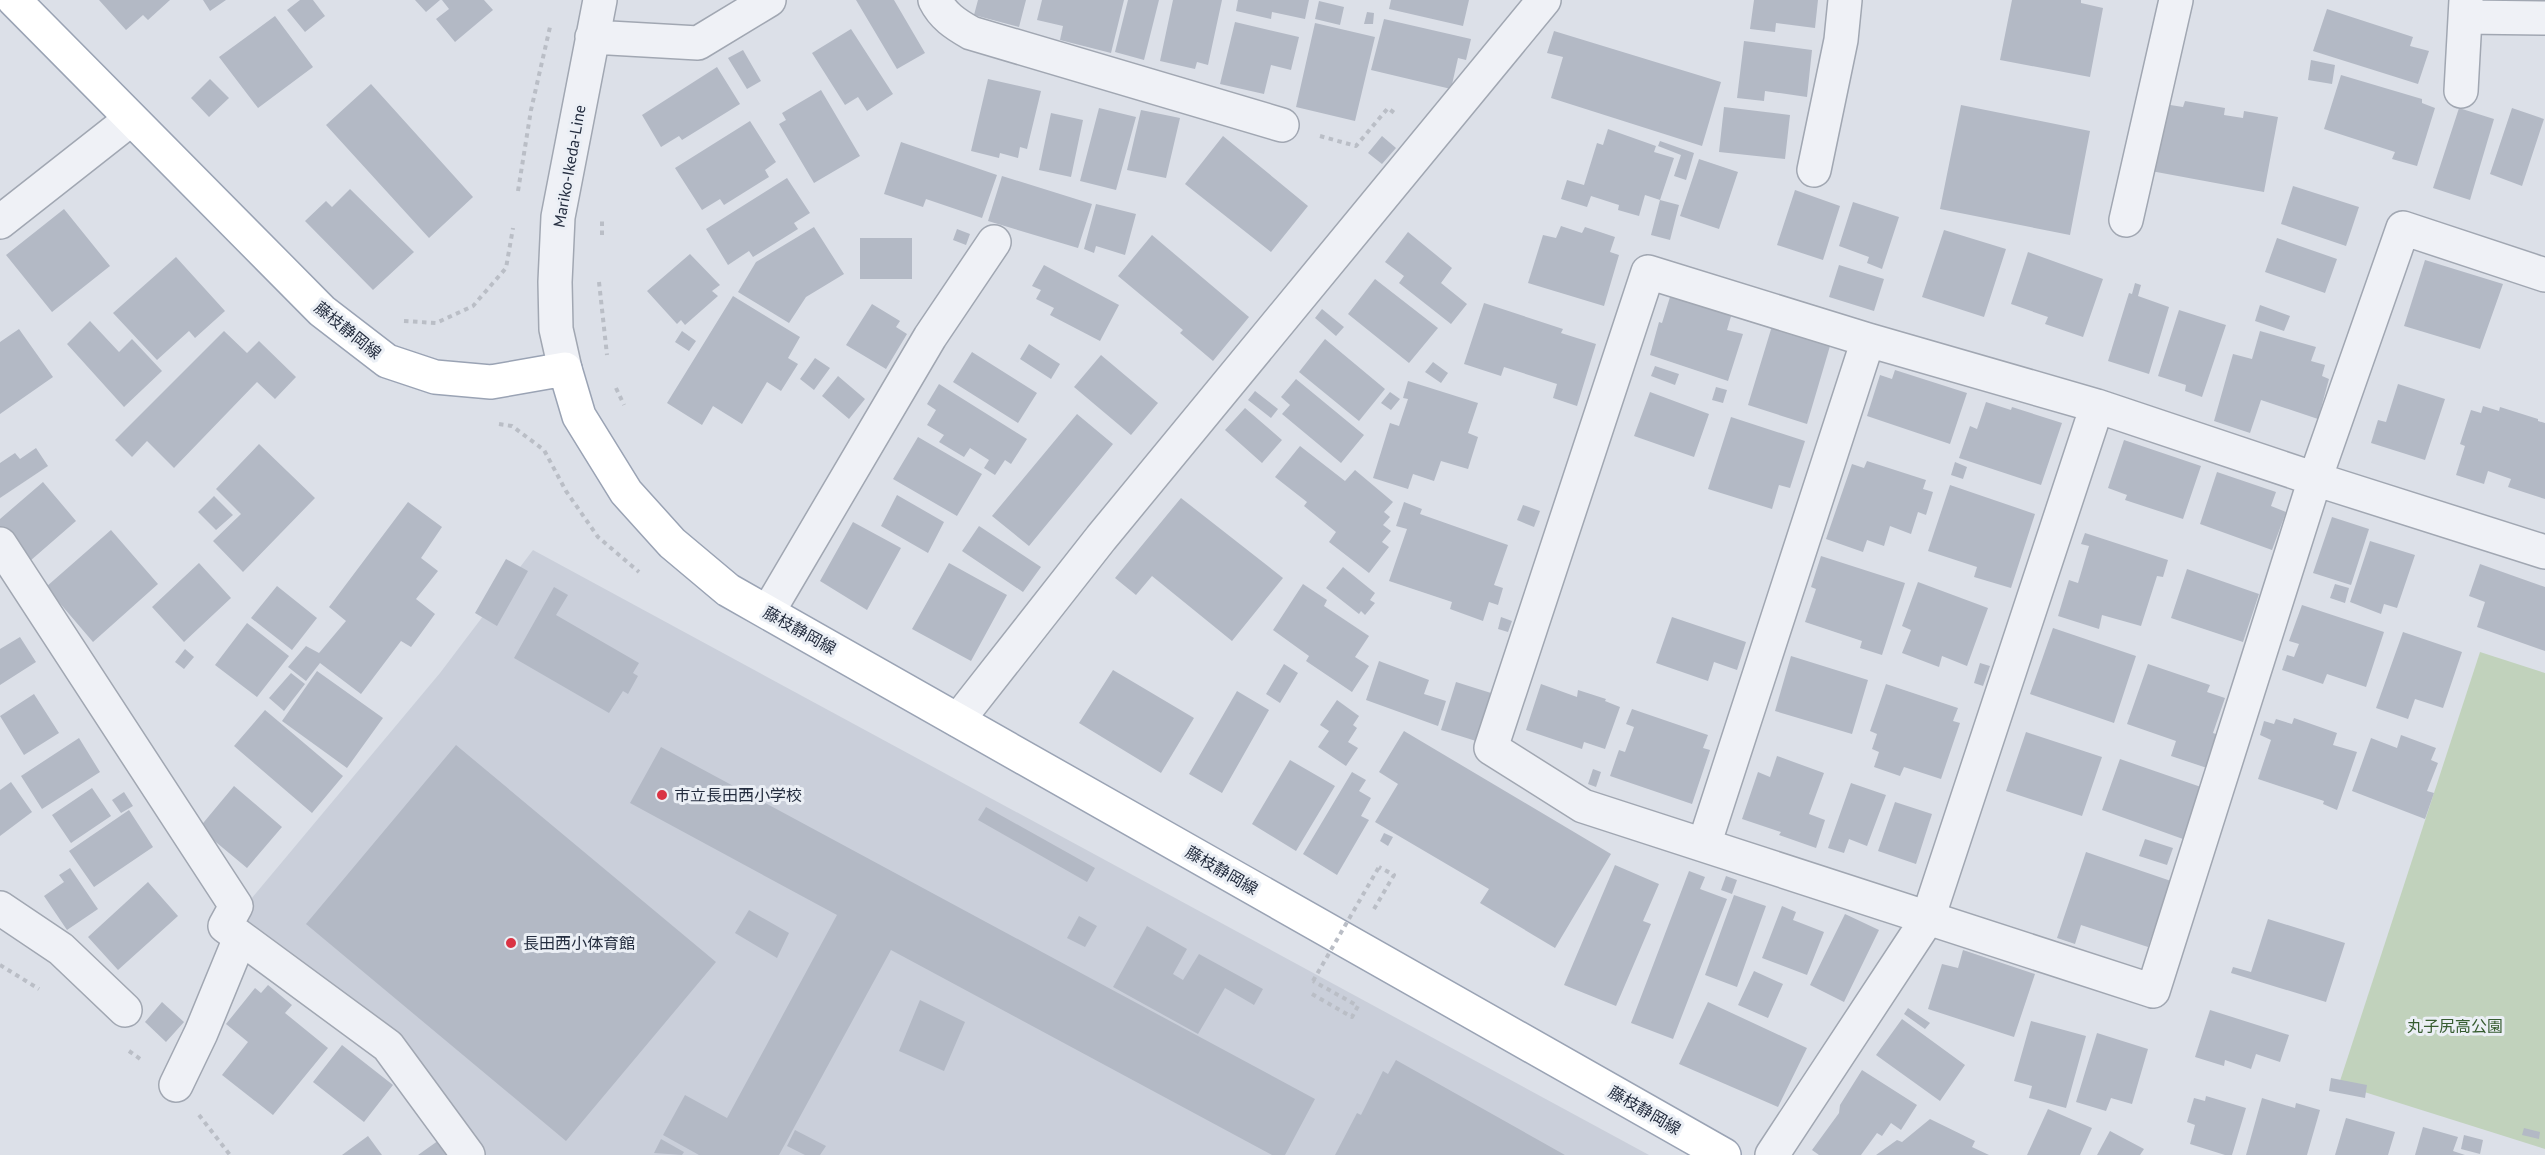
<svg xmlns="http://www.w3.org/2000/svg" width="2545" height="1155" font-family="'PT Sans','Noto Sans JP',sans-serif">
	<rect width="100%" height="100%" fill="#dce0e8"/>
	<path fill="#cacfda" d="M533,550L1649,1155H481L236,917L440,673Z"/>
	<path fill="#c1d2bc" d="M2480,652L2545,673V1149L2339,1084Z"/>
	<path fill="#b3b9c5" d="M99,0H170L148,20L143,15L126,30Z
		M203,0H226L210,11Z
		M300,0H313L325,16L305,32L287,10Z
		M415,0H440L426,12Z
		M442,0H484L493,10L455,42L436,19L449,9Z
		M856,0H894L925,53L897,69Z
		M978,0H1026L1019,27L974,15Z
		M1042,0H1124L1111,53L1060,40L1063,26L1037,20Z
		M1128,0H1159L1144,60L1115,52Z
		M1173,0H1222L1208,65L1197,62L1195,69L1160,61Z
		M1238,0H1309L1305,19L1272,12L1271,19L1236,11Z
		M1391,0H1469L1463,26L1389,9Z
		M1754,0H1818L1815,28L1776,23L1775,32L1750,29Z
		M2012,0H2081V3L2103,8L2090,77L2000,60Z
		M1319,1L1344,7L1340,25L1315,19Z
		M2327,9L2413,37L2410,46L2429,51L2418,84L2313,51Z
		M1367,12L1374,13L1373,24H1364Z
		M275,16L313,67L258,108L219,57Z
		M1384,19L1471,39L1466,60L1458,58L1451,89L1371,70Z
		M1235,22L1299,37L1291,70L1271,65L1264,94L1220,84Z
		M1315,23L1375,37L1355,121L1296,107Z
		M851,29L893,94L867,111L858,97L845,105L812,53Z
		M1554,31L1721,82L1702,146L1551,98L1563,57L1547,53Z
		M1744,41L1812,50L1807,97L1765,91L1764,101L1737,98Z
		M743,50L761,81L747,89L728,58Z
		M2311,60L2335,65L2332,84L2308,80Z
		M717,67L740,104L682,140L679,136L661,147L642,115Z
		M2341,75L2422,99V103L2435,108L2417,166L2392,159L2395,152L2324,129Z
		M210,79L229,98L209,117L191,98Z
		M988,79L1041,91L1027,149L1020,147L1018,158L1000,153L999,158L971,151Z
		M371,84L473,197L429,238L326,125Z
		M821,90L860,156L814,183L779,124L786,120L782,113Z
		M2185,101L2225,108L2224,115L2243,118L2244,111L2278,117L2264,192L2151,171L2164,104L2183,107Z
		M1961,105L2090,131L2070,235L1940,209Z
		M1724,107L1790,115L1785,159L1719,152Z
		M1099,108L1136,117L1116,190L1080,181Z
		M2459,108L2494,119L2470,200L2433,188Z
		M2512,108L2544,119L2522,186L2490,174Z
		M1141,110L1180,118L1166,178L1127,170Z
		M1051,113L1083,120L1071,177L1039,170Z
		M750,121L776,162L765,170L769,177L724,205L720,199L702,210L675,168Z
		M1608,129L1656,146L1654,152L1674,158L1660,200L1645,195L1639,216L1618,210L1619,205L1591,196L1587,207L1561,199L1567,180L1584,185L1597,143L1603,145Z
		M1223,136L1308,206L1271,252L1185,184Z
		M1382,136L1396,148L1382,164L1368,153Z
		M1660,141L1694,153L1686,180L1674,176L1681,155L1658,146Z
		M901,142L997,175L982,218L926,199L923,207L884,194Z
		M1699,159L1738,172L1719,229L1680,216Z
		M1002,176L1092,204L1078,248L988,221Z
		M787,178L810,213L794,223L798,229L753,257L749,251L728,265L706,229Z
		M2293,186L2359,207L2346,246L2281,224Z
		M350,189L414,252L373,290L305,221L326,201L332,207Z
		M1795,190L1840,206L1823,260L1777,245Z
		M1660,200L1679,205L1670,240L1651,235Z
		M1853,202L1899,217L1882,269L1867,263L1869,257L1839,246Z
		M1096,204L1136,214L1125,255L1096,246L1094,253L1084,249Z
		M64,209L110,266L52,312L6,255Z
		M1561,226L1582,233L1585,227L1615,237L1610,252L1619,255L1604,306L1528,283L1543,235L1556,238Z
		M814,227L844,274L806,297L789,323L738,292L756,262Z
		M957,229L970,234L966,245L953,240Z
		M1944,230L2006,249L1984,317L1922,297Z
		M1408,232L1452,268L1441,283L1467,304L1451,324L1399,283L1404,276L1385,262Z
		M1152,235L1249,317L1213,361L1180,333L1183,330L1118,276Z
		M860,238H912V279H860Z
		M2277,238L2337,259L2325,293L2265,272Z
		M2028,252L2103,279L2083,337L2045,324L2048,317L2011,304Z
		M690,254L720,285L712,291L718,296L685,325L681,320L677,324L647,291Z
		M176,257L225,311L195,338L189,331L157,360L113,313Z
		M2425,260L2503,284L2480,349L2404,326Z
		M1044,265L1119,305L1100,341L1050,315L1054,308L1036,299L1041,290L1032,286Z
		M1839,265L1884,279L1874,311L1829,297Z
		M1375,279L1438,328L1409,363L1348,314Z
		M2135,283L2141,285L2138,296L2169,307L2149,374L2108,361L2129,293L2132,294Z
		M733,296L800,337L788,358L798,364L781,391L767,382L742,424L713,406L702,425L667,403Z
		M1670,297L1687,302V300L1732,313L1727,330L1743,334L1728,381L1650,355L1659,322L1662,323Z
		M1484,303L1563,329L1561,333L1596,344L1577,406L1553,398L1557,384L1504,367L1501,376L1464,364Z
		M872,304L900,321L896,327L907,334L886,369L846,345Z
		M2260,305L2290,316L2284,331L2255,321Z
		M1322,309L1344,327L1336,336L1315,318Z
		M2179,310L2226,325L2202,397L2185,391L2186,385L2158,376Z
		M90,321L119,352L132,339L162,371L124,407L67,344Z
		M1772,326L1830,346L1807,424L1748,405Z
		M19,329L53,377L0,414V342Z
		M224,331L247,353L259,341L296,377L275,399L257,382L174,468L147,441L132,457L115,440Z
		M682,331L696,341L689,351L675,342Z
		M2260,331L2316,347L2311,361L2325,365L2322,376L2329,379L2318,419L2261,400L2250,433L2214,421L2233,354L2252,359Z
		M1325,339L1385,389L1359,421L1299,372Z
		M1029,344L1060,364L1051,379L1020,359Z
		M972,352L1037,393L1018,423L953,382Z
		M1101,355L1158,403L1131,435L1074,387Z
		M815,358L830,368L814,390L800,379Z
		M1433,362L1448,373L1441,383L1425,372Z
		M1655,366L1679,374L1675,385L1651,376Z
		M1895,370L1967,393L1950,444L1867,416L1880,375L1892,379Z
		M838,376L865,399L849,419L822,396Z
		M1296,379L1364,435L1341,463L1282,414L1290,405L1281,397Z
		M1408,381L1478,403L1468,433L1478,437L1468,469L1441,461L1434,481L1413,474L1408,489L1373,478L1390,423L1399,426L1408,399L1403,398Z
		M939,384L1027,439L1011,464L1005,460L995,475L984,468L989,460L970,448L964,457L939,442L944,435L927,425L936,410L927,404Z
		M2398,384L2445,399L2425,460L2371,443L2378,420L2386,422Z
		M1716,387L1727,390L1723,403L1712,400Z
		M1255,391L1278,409L1271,418L1248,400Z
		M1390,392L1400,399L1391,410L1381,403Z
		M1650,392L1709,414L1694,457L1634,436Z
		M1986,402L2011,410L2012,407L2062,423L2041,485L1959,458L1970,426L1977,429Z
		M2483,406L2499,411L2500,407L2538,419V421L2545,423V499L2508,487L2511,479L2488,471L2484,484L2456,475L2465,446L2460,444L2471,410L2481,413Z
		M1245,408L1282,440L1262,463L1225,430Z
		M1077,414L1113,444L1029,546L992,516Z
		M1731,417L1805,441L1790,488L1779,485L1772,509L1708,489Z
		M918,437L982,474L957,516L893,479Z
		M2124,440L2201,466L2183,519L2125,500L2127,495L2108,488Z
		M259,444L315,498L243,572L213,541L241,514L216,489Z
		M1300,446L1345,481L1355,470L1393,502L1384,512L1390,517L1383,525L1391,531L1382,542L1389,547L1369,573L1329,542L1336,532L1304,506L1307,502L1275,477Z
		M36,448L48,466L0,498V463L15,453L20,459Z
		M1867,461L1926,480L1923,489L1933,492L1926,515L1918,512L1911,534L1890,526L1884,546L1867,540L1863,552L1826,539L1852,464L1864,468Z
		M1955,462L1967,467L1963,479L1951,475Z
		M2217,472L2276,492L2271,506L2286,512L2272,550L2200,524Z
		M43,482L76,521L30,561L0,527V519Z
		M1950,485L2035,514L2011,588L1974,577L1977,567L1928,551Z
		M897,495L944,522L928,553L881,526Z
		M214,496L233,515L216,530L198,512Z
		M1181,498L1283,578L1232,641L1152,576L1136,595L1115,578Z
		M408,502L442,527L421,558L438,571L416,599L435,614L411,647L401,641L361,694L320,663L306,681L288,667L306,646L319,653L346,621L329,607Z
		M1404,502L1422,509L1420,514L1508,545L1494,585L1503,588L1498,605L1489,602L1483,621L1450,609L1452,602L1389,581L1407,529L1396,526Z
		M1523,505L1540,511L1534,527L1517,520Z
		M2332,517L2369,529L2351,585L2313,573Z
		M853,522L901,548L867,610L820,581Z
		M979,526L1041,567L1023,592L962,551Z
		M111,530L158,584L93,642L46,587Z
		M2085,533L2168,560L2163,577L2157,576L2141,626L2102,615L2099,629L2058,616L2069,580L2078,583L2089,546L2081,544Z
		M2370,541L2415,555L2397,608L2384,604L2381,614L2350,602Z
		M1821,556L1905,583L1882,655L1860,648L1862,641L1805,622L1816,589L1811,587Z
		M506,559L528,571L497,626L475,613Z
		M199,563L231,598L184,642L152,607Z
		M949,563L1007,595L971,661L912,629Z
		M2480,564L2545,587V651L2477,627L2485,602L2469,596Z
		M1343,567L1375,593L1370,600L1375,603L1365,615L1361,611L1359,614L1326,588Z
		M2187,569L2259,594L2243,642L2171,618Z
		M1918,582L1988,608L1967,666L1942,656L1939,667L1902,653L1911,630L1902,626Z
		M1303,584L1327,600L1324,606L1369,636L1355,657L1369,666L1352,692L1306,661L1309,656L1273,630Z
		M2335,584L2349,588L2345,603L2330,598Z
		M277,586L317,618L292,650L251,618Z
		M554,587L568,595L556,615L639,663L633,673L638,676L628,694L623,691L609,713L514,658Z
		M2302,605L2384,632L2366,687L2327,674L2323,684L2282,670L2287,655L2294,657L2299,644L2289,641Z
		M1501,617L1512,621L1508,632L1498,629Z
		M1672,617L1746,642L1737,670L1714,662L1708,681L1656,663Z
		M247,623L289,656L257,697L215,665Z
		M2053,628L2136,656L2114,723L2030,694Z
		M2403,632L2462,652L2443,708L2415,699L2408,719L2376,708Z
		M20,637L36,662L0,685V649Z
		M185,649L194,657L184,669L175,662Z
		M1791,656L1868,680L1852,734L1775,711Z
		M1379,661L1429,680L1424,694L1446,701L1438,726L1366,700Z
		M1980,663L1990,666L1983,686L1974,683Z
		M1284,664L1298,673L1280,703L1266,694Z
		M2148,664L2210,685L2207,692L2225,698L2213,733L2222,736L2210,769L2171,756L2176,741L2127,724Z
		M1113,670L1194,718L1161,773L1079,723Z
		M317,671L383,718L347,768L282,721Z
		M291,673L305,684L284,711L269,698Z
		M1456,682L1491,693L1476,741L1441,730Z
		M1541,684L1577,697L1578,690L1606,699L1605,701L1620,707L1605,749L1584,742L1582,749L1526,730Z
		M1886,684L1958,708L1953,721L1960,723L1941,779L1904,767L1900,776L1874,767L1879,752L1872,749L1877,734L1870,731Z
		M1237,691L1269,710L1222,793L1189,774Z
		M34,694L59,733L24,755L0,716Z
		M1337,700L1359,716L1353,725L1357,728L1348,742L1358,748L1346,766L1318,747L1329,731L1320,725Z
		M1632,709L1708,735L1703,748L1710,750L1692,804L1610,776L1619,750L1625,752L1634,727L1626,724Z
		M265,710L343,776L312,813L234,746Z
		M2294,718L2337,733L2333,745L2357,752L2337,810L2323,804L2324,801L2258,779L2271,740L2260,735L2264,721L2274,724L2276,719L2292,724Z
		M1404,731L1611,854L1555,948L1480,903L1489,889L1375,822L1398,784L1379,772Z
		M2026,732L2102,757L2082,816L2006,791Z
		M2401,735L2436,748L2431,760L2438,763L2427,791L2434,793L2425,819L2352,791L2371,738L2397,748Z
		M79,738L100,772L42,809L21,776Z
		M456,745L716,962L566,1141L306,924Z
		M661,747L1315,1099L1285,1155H1272L891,950L779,1155H699L663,1135L685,1095L727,1118L837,915L630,803Z
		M1777,756L1824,773L1809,814L1825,820L1816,848L1779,835L1781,832L1742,819L1758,772L1770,777Z
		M2120,759L2201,787L2183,839L2102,810Z
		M1290,760L1335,786L1296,851L1252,824Z
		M1593,769L1601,772L1596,787L1588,784Z
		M1352,772L1366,780L1359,791L1371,798L1361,816L1369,820L1337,875L1303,854Z
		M11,782L32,812L0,836V790Z
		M1851,783L1886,795L1867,846L1849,839L1844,853L1828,848Z
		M234,786L282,827L247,868L199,828Z
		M92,788L111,816L71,843L52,815Z
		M124,792L133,806L121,813L112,800Z
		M1895,802L1932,814L1916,864L1878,851Z
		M986,807L1095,868L1087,882L978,820Z
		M129,810L153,847L94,887L69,851Z
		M1384,833L1393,837L1388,846L1380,841Z
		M2145,839L2173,848L2167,865L2139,856Z
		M2086,852L2171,881L2148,947L2081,925L2075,944L2057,938Z
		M1615,865L1659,884L1643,921L1651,924L1616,1006L1564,985Z
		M70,868L98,909L67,930L44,896L64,882L59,875Z
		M1689,871L1705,877L1700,889L1727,899L1673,1039L1631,1023Z
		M1726,876L1737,880L1732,894L1721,890Z
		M148,882L178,916L118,970L88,937Z
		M1734,895L1766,906L1737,987L1705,975Z
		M1782,906L1796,912L1793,920L1824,932L1807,975L1762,958Z
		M749,910L789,933L777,958L735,933Z
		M1845,914L1879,930L1844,1002L1810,985Z
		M1079,916L1097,926L1085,947L1067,938Z
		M2268,919L2345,943L2326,1002L2231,973L2233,967L2251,972Z
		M1147,926L1187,949L1173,974L1183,980L1199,954L1263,989L1254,1005L1225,988L1198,1034L1113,987Z
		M1963,950L2035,974L2014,1037L1928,1009L1942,964L1958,968Z
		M1754,971L1783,984L1768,1018L1738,1005Z
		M268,985L292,1005L285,1013L328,1048L273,1115L222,1075L248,1042L226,1024L255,988L261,993Z
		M920,1000L965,1022L944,1071L899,1051Z
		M162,1002L184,1022L166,1042L145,1022Z
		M1708,1002L1807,1048L1778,1107L1679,1064Z
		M1908,1008L1930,1023L1925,1029L1904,1014Z
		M2210,1010L2289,1035L2280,1062L2256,1054L2251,1069L2225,1060L2224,1066L2195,1057Z
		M1902,1019L1965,1065L1940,1101L1876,1055Z
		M2031,1021L2086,1036L2066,1108L2029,1098L2032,1086L2014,1081Z
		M2097,1033L2148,1049L2132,1104L2111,1098L2106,1111L2076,1102Z
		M342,1045L393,1085L364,1122L313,1082Z
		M1396,1060L1565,1155H1335L1357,1113L1361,1115L1383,1071L1388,1074Z
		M1862,1070L1917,1105L1901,1130L1891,1123L1882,1136L1877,1133L1861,1155H1819L1812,1150L1839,1113L1840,1105Z
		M2331,1078L2367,1085L2365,1098L2329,1091Z
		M2206,1096L2246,1108L2232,1155H2225L2190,1144L2195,1125L2187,1122L2194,1098L2205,1101Z
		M2262,1098L2295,1108L2296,1103L2320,1110L2307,1155H2246Z
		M2048,1109L2092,1128L2080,1155H2027Z
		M2346,1118L2395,1132L2388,1155H2335Z
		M1930,1119L1975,1141L1972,1147L1989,1155H1876L1897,1140L1902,1142Z
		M2423,1127L2458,1137L2453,1151L2465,1155H2415Z
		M2524,1128L2540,1132L2539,1139L2522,1135Z
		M795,1130L826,1146L820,1155H805L787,1146Z
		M2110,1131L2144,1149L2140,1155H2097Z
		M2464,1135L2483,1140L2480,1154L2461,1149Z
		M368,1136L382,1155H342Z
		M442,1138L455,1155H418Z
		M661,1139L684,1152L682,1155L654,1153Z"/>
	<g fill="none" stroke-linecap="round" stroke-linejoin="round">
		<defs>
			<path id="minor" d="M935,0C943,16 955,24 971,33L1282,125
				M2466,17L2545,18
				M592,37L698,43L769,0
				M2461,91L2466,0
				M1814,170L1841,40L1845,0
				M2126,220L2176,0
				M0,222L131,119
				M2545,275L2403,228L2315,479L2153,991L1583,806L1491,748L1648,272L1868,340L2097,406L2315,479L2545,552
				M565,369L556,329L555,282L558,217L600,0
				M0,544L236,906L225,926L388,1046L468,1155
				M768,612L930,337L994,242
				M958,720L1101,538L1544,0
				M1704,845L1868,340
				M0,908L61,949L125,1010
				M176,1085L201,1033L240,938
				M1772,1155L1928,918L2097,406"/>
			<path id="major" d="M14,0L322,311L387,361L435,377L491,382L565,369L579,416L626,492L672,543L728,590L1724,1155"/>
		</defs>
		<use href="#minor" stroke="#a1a7b2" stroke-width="36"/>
		<use href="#major" stroke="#9aa3b4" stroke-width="36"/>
		<path stroke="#babec6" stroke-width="4" stroke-dasharray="4.5 4.5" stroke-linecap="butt" d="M1320,136L1356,146L1388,108L1397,115
			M518,191L531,110L550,27
			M602,235V219
			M599,282L607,355
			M404,321L436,323L473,306L506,268L513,228
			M616,388L624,405
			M499,424L512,426L544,450L566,491L598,537L639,572
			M1374,909L1394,875L1379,867
			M0,965L39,989
			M1312,994L1352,1017L1358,1006L1313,981
			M129,1051L143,1061
			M199,1115L230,1155"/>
		<use href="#minor" stroke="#eff1f6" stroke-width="33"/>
		<use href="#major" stroke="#fff" stroke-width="33"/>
		<path stroke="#babec6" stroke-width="4" stroke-dasharray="4.5 4.5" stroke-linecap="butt" d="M1313,981L1379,867"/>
	</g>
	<g fill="#da3344" stroke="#ebeff5" stroke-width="2">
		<circle cx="662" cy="795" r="6"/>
		<circle cx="511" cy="943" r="6"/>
	</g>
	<g text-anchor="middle" stroke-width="6" stroke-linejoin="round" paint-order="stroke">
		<g font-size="16" fill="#242d3f" stroke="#ebeff5">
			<text transform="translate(569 166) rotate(-80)" y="6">Mariko-Ikeda-Line</text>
			<text transform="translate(348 330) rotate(39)" y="6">藤枝静岡線</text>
			<text transform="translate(800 630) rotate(29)" y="6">藤枝静岡線</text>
			<text transform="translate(1222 870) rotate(30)" y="6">藤枝静岡線</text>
			<text transform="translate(1645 1110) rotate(30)" y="6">藤枝静岡線</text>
		</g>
		<g font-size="16" fill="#242d3f" stroke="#ebeff5" text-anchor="start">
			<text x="674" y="801">市立長田西小学校</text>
			<text x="523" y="949">長田西小体育館</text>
		</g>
		<g font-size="16" fill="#365c30" stroke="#ebeff5">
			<text x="2455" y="1032">丸子尻高公園</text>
		</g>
	</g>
</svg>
